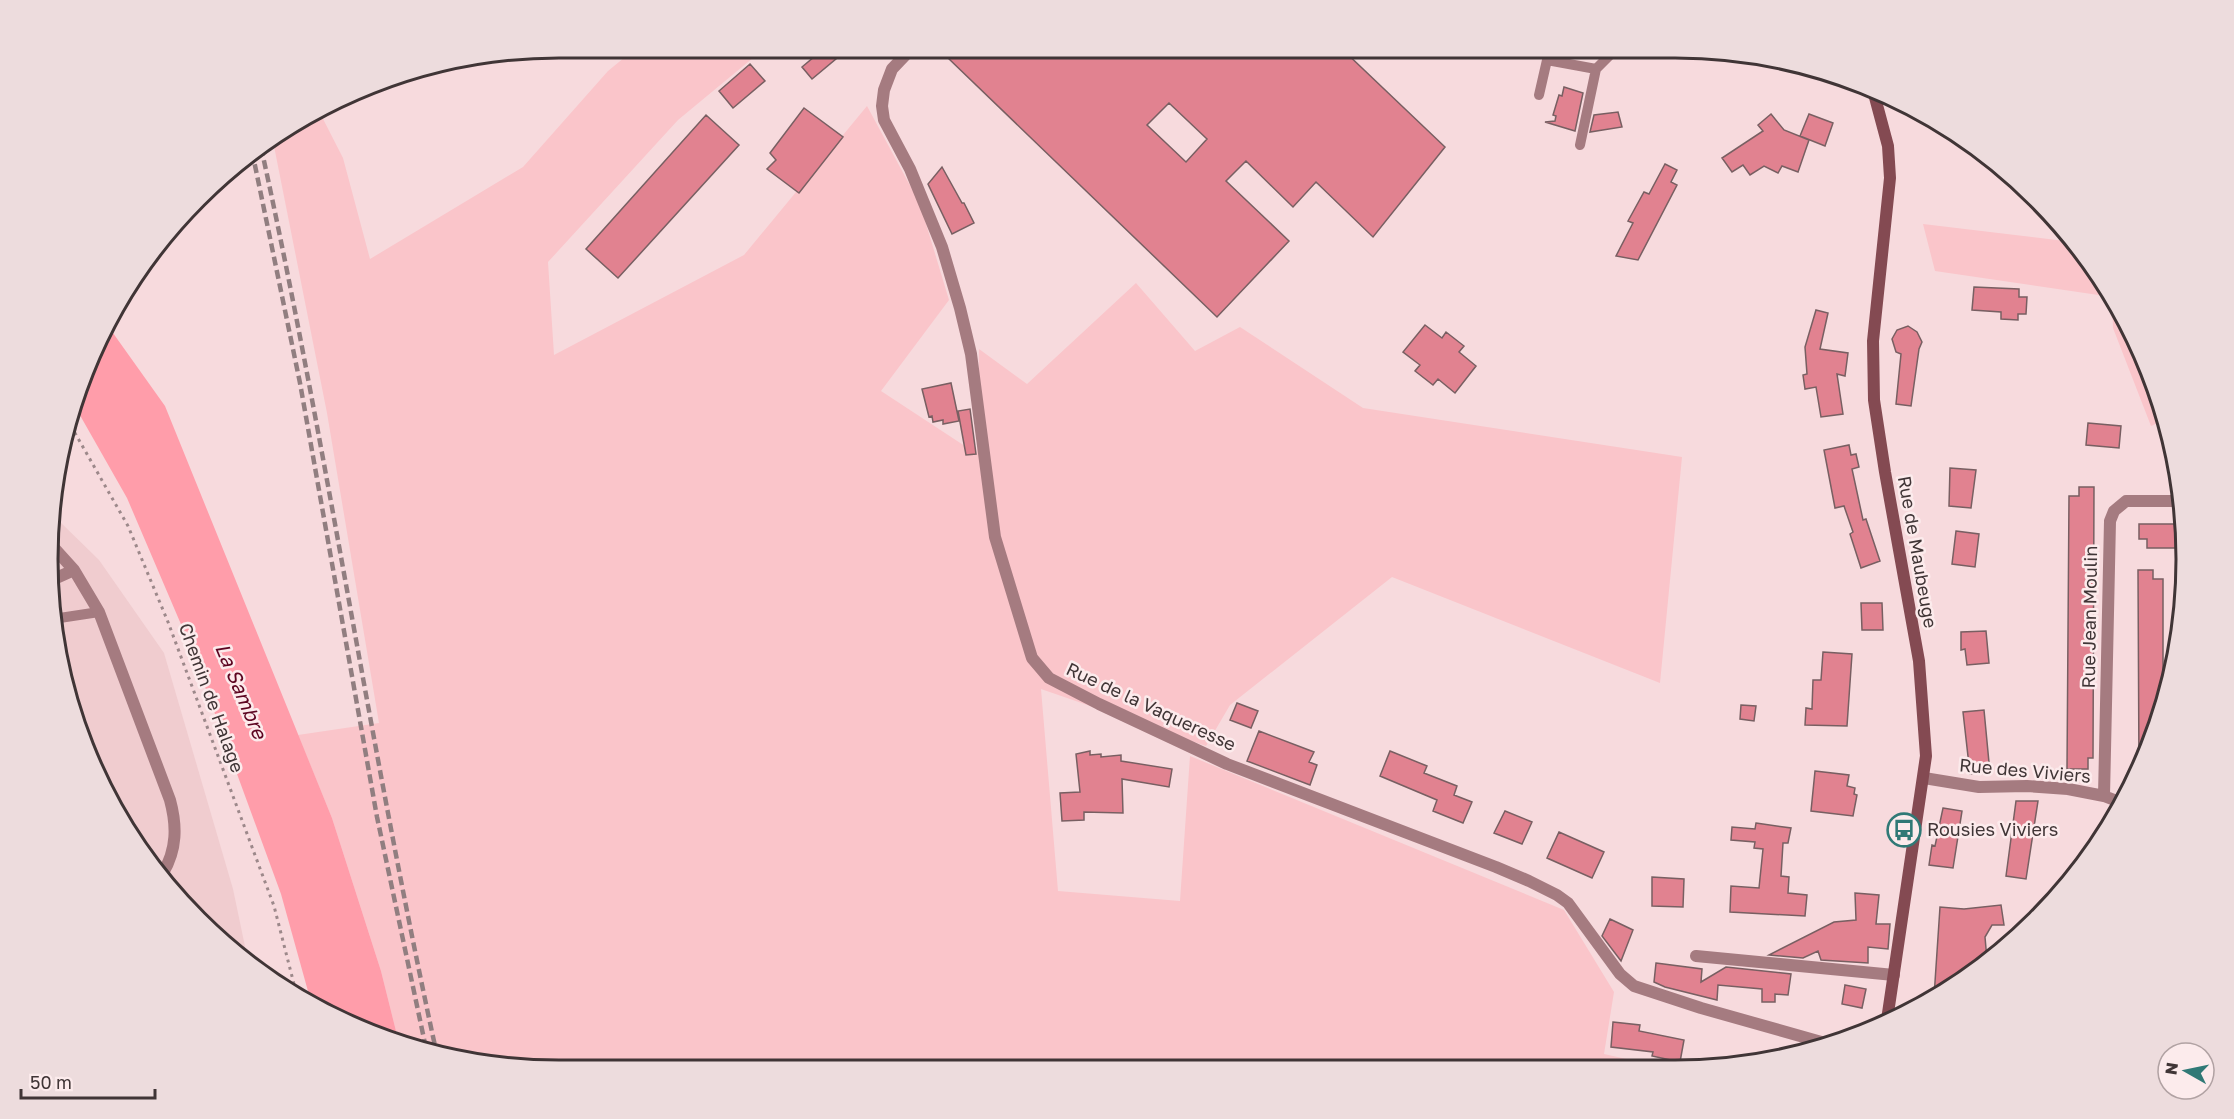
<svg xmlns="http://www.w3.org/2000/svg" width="2234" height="1119" font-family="'Golos Text',sans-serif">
	<rect width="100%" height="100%" fill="#f7dadd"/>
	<path fill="#f0cccf" d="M56,518L99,560L164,653L233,889L247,956L198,921L101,785L52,626Z"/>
	<path fill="#fac5ca" d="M636,48H765L678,120L548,262L554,355L744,255L867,106L920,204L949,300L881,391L977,454L979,349L1027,384L1136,283L1195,351L1240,327L1363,408L1682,457L1660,683L1392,577L1230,705L1206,746L1041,689L1058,891L1180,901L1190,756L1564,910L1614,992L1604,1054L1662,1067L526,1070L427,1054L399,1043L381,971L332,818L298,735L379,723L327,413L273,141L321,115L343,158L370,259L523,167L608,71Z
		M1923,224L2073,242L2117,303L2159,395L2165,420L2151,426L2113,328L2112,297L1935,271Z"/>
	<path fill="#ff9daa" d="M108,326L165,406L332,818L381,971L399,1043L334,1018L311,1002L281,894L189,643L127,498L77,410Z"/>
	<path fill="#e18290" stroke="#785f62" stroke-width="1.5" fill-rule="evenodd" d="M810,48H830L837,58L812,79L802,67L815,56Z
		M957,48L1342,49L1445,147L1373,237L1316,182L1293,207L1246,161L1226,181L1289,241L1217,317L948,58ZM1169,103L1207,139L1186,162L1147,125Z
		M750,64L765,81L733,108L719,91Z
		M1564,87L1583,93L1575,131L1545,122L1555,121L1556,116L1553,115L1559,95L1562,96Z
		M804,108L843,137L799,193L767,169L776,160L770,153Z
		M1618,112L1622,127L1590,132L1594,115Z
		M1771,114L1784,130L1809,140L1798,172L1782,166L1778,173L1764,166L1750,175L1743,165L1732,172L1722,158L1763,131L1758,125Z
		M1809,114L1833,123L1825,146L1800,136Z
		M706,115L739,145L618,278L586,249Z
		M1665,164L1677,170L1671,182L1677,185L1638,260L1616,256L1633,223L1628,221L1644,192L1649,194Z
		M942,167L962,203H964L974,223L952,234L928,184Z
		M1974,287L2019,289V297H2027L2026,314H2018V320L2001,319V312L1972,310Z
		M1816,310L1828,313L1820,349L1848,353L1845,376L1837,374L1843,414L1821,417L1816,387L1805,389L1803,375L1807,374L1805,347Z
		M1425,325L1442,338L1446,332L1464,346L1459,352L1476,366L1455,393L1438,379L1433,385L1415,371L1420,365L1403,352Z
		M1908,326L1917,332L1922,342L1919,349L1911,406L1896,404L1901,354L1896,352L1892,339L1897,330Z
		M951,383L959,421L943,424V420L933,422L932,416L929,417L922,389Z
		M970,409L976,454L966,455L958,411Z
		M2088,423L2121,426L2119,448L2086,445Z
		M1849,445L1851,455L1856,454L1859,467L1852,469L1863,520L1866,519L1880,561L1861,568L1850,534L1853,532L1844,506L1835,508L1824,450Z
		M1950,468L1976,470L1971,508L1949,506Z
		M2079,487H2094L2093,758H2088V769H2067L2069,496H2079Z
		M2139,524H2183V548H2147V539H2139Z
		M1956,531L1979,534L1975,567L1952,564Z
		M2138,570H2153V579H2163V707L2139,772Z
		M1861,603H1882L1883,630H1862Z
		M1986,631L1989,663L1967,665L1965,649L1961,650V632Z
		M1823,652L1852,654L1847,726L1805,725L1806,708L1812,709L1813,680H1821Z
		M1237,703L1258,711L1251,728L1230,720Z
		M1741,705L1756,706L1754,721L1740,719Z
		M1984,710L1990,773L1970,774L1963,712Z
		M1259,731L1314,752L1309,762L1317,765L1310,785L1247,761Z
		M1090,751V755L1101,754V757L1121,755V761L1172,769L1169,787L1122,779L1123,813L1084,812V820L1062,821L1060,793L1080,792L1076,754Z
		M1390,751L1427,766L1424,773L1457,786L1454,795L1472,802L1463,823L1433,811L1437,800L1380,776Z
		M1815,771L1849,775L1847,786L1855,788L1854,794L1857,795L1853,816L1811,811Z
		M2016,801H2038L2026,879L2006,876Z
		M1943,808L1962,811L1953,868L1929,865L1932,845L1935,846Z
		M1505,811L1532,822L1522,844L1494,833Z
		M1756,823L1791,828L1788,843H1783L1781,876L1789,877L1788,893L1807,895L1805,916L1730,912L1731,886L1759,888L1763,849L1754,848L1755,842L1731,840L1732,827L1755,829Z
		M1559,832L1604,852L1592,878L1547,858Z
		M1652,877L1684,879L1683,907L1652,906Z
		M1855,893L1879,895L1876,924H1890L1888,949L1868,947V963L1821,960L1818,951L1803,958L1769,955L1834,922L1856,920Z
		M2001,905L2004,925H1992L1985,937L1987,960L1959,985L1934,997L1940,907L1964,909Z
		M1610,919L1633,930L1621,961L1602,936Z
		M1656,963L1702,969L1701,982L1726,967L1791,974L1788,995L1775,994V1002H1762V989L1718,985L1717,1000L1665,987L1654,982Z
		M1845,985L1866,989L1862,1008L1842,1004Z
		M1613,1022L1640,1025L1639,1031L1684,1040L1680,1062L1652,1056L1653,1052L1611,1047Z"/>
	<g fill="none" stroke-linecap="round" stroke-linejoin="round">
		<path stroke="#9c888a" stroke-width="3" stroke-dasharray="3 4.5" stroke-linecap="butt" d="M71,426L128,526L168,622L274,906L296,992"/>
		<path stroke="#a57b80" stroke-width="10" d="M1539,95L1547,60L1596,69
			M1580,145L1596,69L1616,49
			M53,619L99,612"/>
		<path stroke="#a57b80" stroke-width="12" d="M912,48L892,69L884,90L882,106L884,120L910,169L942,247L960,308L971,354L995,537L1032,658L1049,678L1099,704L1227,764L1496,867L1529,881L1557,895L1568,903L1620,974L1634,986L1701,1008L1832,1045
			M55,549L74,570L99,612L170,800C177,826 177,849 163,873
			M54,579L74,570
			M1924,778L1979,787L2027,786L2068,789L2104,796L2122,803
			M2104,796L2110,521L2114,511L2126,501H2182
			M1696,956L1894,975"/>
		<path stroke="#844a52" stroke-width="12" d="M1873,90L1888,146L1890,178L1873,341L1874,400L1885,472L1919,661L1926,756L1887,1020"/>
		<path stroke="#917e80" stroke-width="4.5" stroke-dasharray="9 4.5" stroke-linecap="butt" d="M261,147C327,448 371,754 437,1055
			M252,151L300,383L377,817L427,1053"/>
	</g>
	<defs>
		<symbol id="bus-ring" viewBox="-11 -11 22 22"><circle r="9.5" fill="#fcebec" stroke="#307976" stroke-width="1.5"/><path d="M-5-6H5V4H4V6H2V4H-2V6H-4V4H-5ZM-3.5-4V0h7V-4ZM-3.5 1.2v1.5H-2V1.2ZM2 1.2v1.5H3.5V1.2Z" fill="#307976"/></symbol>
	</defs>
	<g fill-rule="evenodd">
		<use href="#bus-ring" x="1885" y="811" width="38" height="38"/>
	</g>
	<g text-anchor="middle" stroke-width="5" stroke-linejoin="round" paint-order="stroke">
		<g font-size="18" fill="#403536" stroke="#fcebec">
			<text transform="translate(1917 552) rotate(80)" y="6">Rue de Maubeuge</text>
			<text transform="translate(2090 617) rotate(-89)" y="6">Rue Jean Moulin</text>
			<text transform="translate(211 698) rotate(70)" y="6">Chemin de Halage</text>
			<text transform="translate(1151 707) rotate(25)" y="6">Rue de la Vaqueresse</text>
			<text transform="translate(2025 771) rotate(5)" y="6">Rue des Viviers</text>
		</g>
		<g font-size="18" fill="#403536" stroke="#fcebec" text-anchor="start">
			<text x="1927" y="836">Rousies Viviers</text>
		</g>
		<g font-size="20" font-style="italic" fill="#5d0521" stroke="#fcebec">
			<text transform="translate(241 691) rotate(67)" y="7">La Sambre</text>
		</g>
	</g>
	<path d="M0 0H2234V1119H0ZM559 58H1675A501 501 0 0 1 2176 559V559A501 501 0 0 1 1675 1060H559A501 501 0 0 1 58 559V559A501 501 0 0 1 559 58Z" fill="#eddcdd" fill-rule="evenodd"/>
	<path fill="none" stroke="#403536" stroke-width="3" d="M559 58H1675A501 501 0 0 1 2176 559V559A501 501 0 0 1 1675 1060H559A501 501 0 0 1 58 559V559A501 501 0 0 1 559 58Z"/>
	<g transform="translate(2186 1071) rotate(279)"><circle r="28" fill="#fcebec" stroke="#b1a2a3" stroke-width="1.5"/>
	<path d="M0-4.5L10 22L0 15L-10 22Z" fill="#307976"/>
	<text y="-9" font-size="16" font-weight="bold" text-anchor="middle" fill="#403536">N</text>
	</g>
	<path d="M21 1089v9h134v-9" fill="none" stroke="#403536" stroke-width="3"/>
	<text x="30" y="1089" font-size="18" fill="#403536" stroke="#fcebec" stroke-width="4.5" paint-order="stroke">50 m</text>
</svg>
